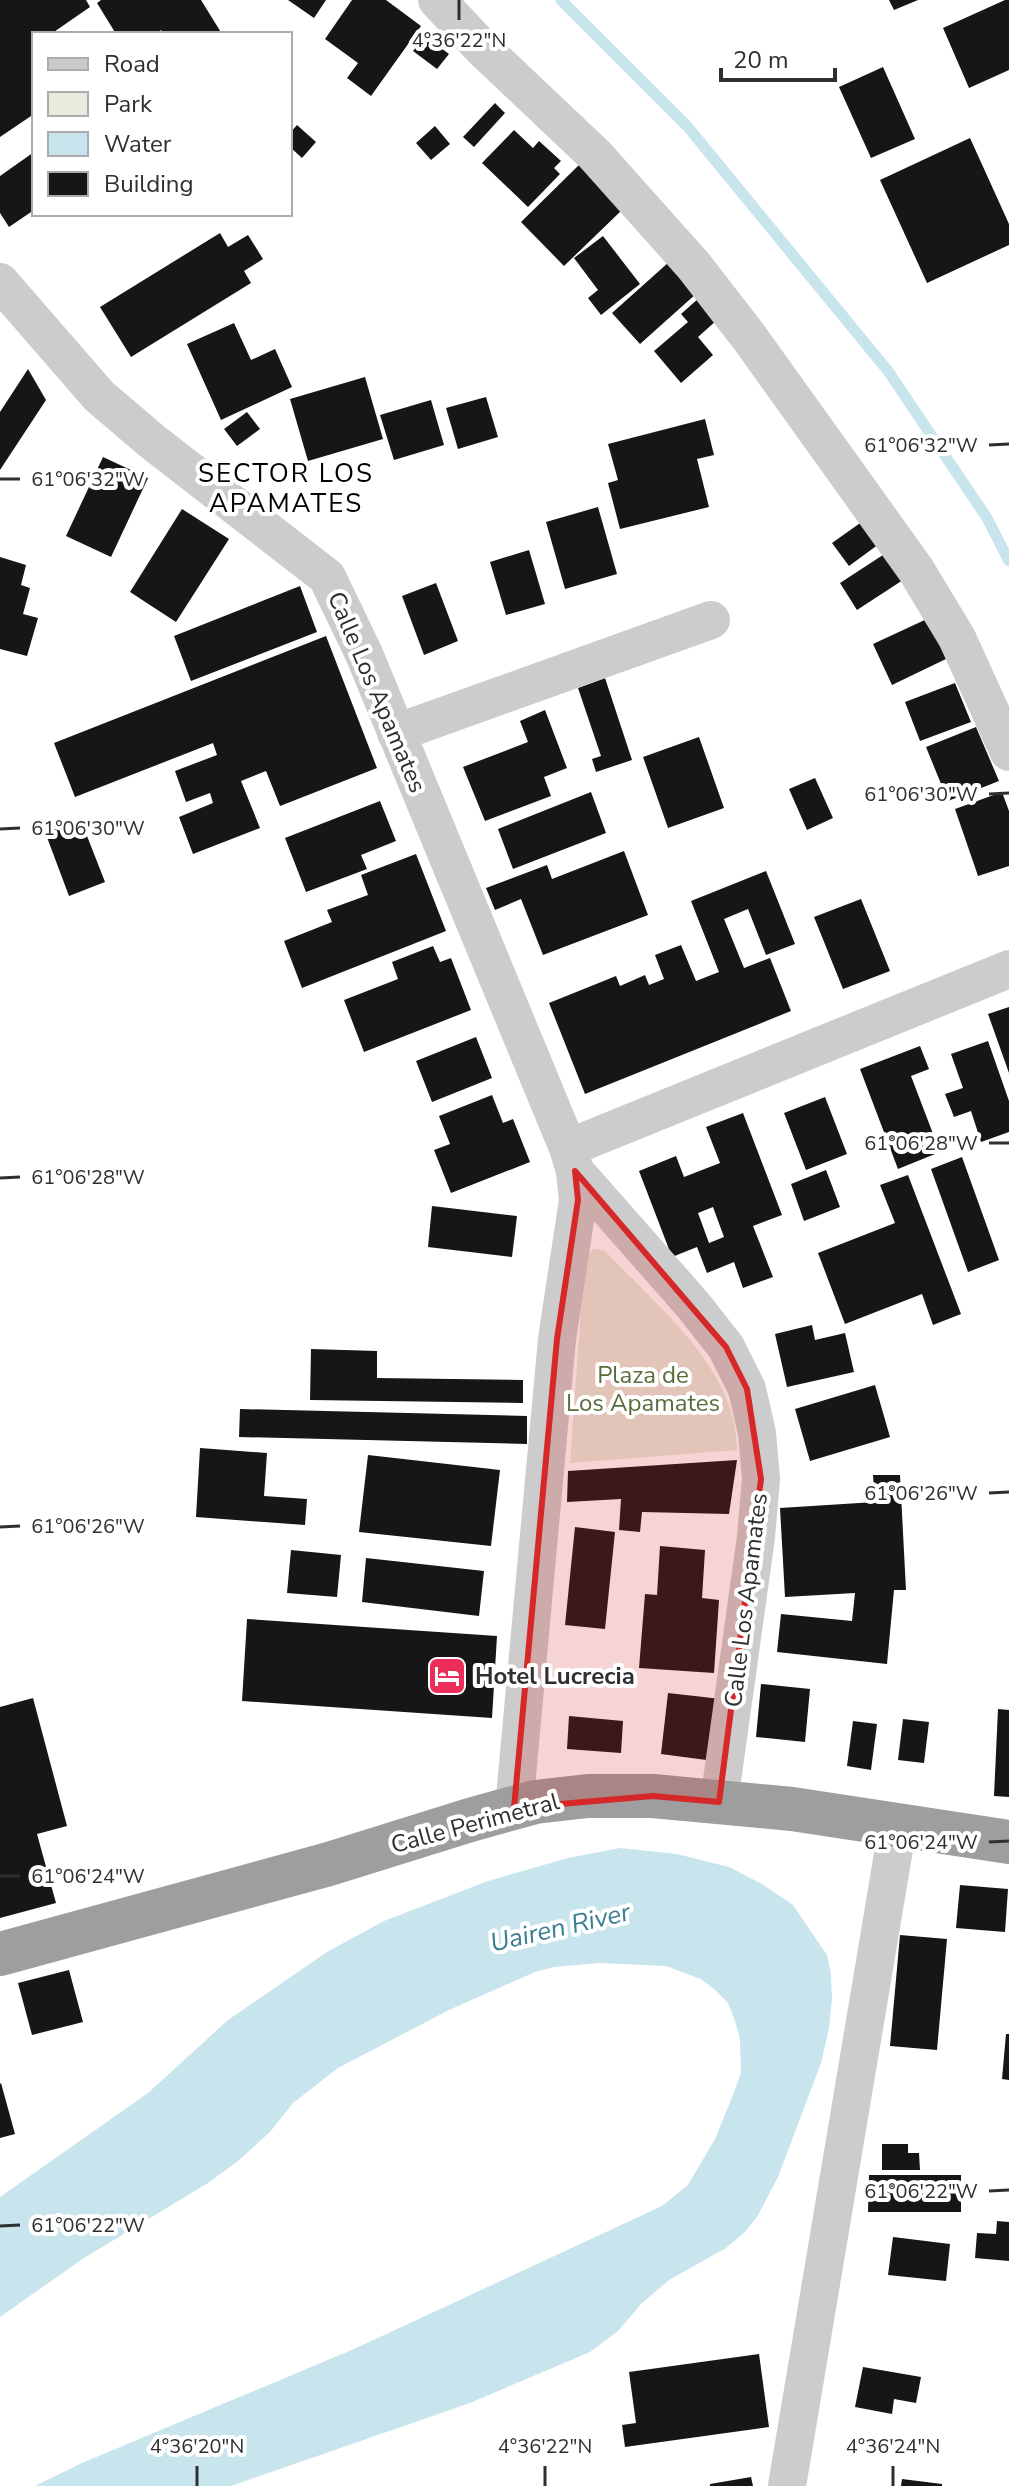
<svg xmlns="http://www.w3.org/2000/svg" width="1009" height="2486" font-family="'Nunito Sans',sans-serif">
	<rect width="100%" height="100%" fill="#fff"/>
	<path fill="#e7ecdc" d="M593,1249L603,1250L609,1255C660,1309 737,1370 737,1450L570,1463L582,1295L589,1253Z"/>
	<path fill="#c8e4ed" d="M620,1848L677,1854L729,1867L762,1884L793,1905L827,1955L831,1974L832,1999L829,2029L821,2063L778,2177L757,2217L745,2232L726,2248L669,2280L642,2303L618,2331L590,2352L470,2403L231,2486H35L82,2463L354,2349L662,2206L688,2185L715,2139L735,2090L741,2072L740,2039L735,2021L728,2003L715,1990L701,1979L666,1966L600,1963L554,1967L535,1972L449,2010L338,2068L293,2103L270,2132L238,2161L208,2183L84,2258L0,2317V2197L148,2093L228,2020L327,1952L384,1921L488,1881L568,1858Z"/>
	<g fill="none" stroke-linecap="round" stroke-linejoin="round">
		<path stroke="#c8e4ed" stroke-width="11" d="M561,0L687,126L888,371L987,518L1009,561"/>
	</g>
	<path fill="#161616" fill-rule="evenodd" d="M0,0H86L90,7L51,34H34V114L0,137Z
		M101,0H201L222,34H163L161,30L155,34H116L97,3Z
		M288,0H326L314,18Z
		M352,0H386L421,26L371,96L347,78L358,63L325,39Z
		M889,0H918L894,10Z
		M1005,0H1009V70L969,88L943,28Z
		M425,36L449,54L437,69L413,51Z
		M883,67L915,139L871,158L839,87Z
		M495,103L505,113L474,147L463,137Z
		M297,125L316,142L302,158L290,147V133Z
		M435,126L450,144L431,160L416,143Z
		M514,130L533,148L539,141L561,161L554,168L560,174L528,207L482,163Z
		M970,138L1009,224V245L927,283L880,180Z
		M34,152V210L9,227L0,213V176Z
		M580,164L623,209L564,266L521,222Z
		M220,233L228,247L248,235L263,259L244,271L251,283L131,357L100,307Z
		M603,236L640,284L601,315L588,298L598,290L574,258Z
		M669,262L697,293L640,344L612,313Z
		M699,298L717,320L698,337L713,355L681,383L654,351L688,322L681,314Z
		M234,323L251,360L275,349L292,387L221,420L187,344Z
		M28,369L46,400L0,470V412Z
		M365,377L383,439L308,461L290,399Z
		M486,397L498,437L458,449L446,408Z
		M431,400L444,445L394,460L380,415Z
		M247,412L260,429L237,446L224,429Z
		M705,419L714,455L697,459L709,507L620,529L608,483L618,480L608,444Z
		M103,457L148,478L111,557L66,536Z
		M598,507L617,574L565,589L546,522Z
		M182,509L229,539L176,622L130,592Z
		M863,521L879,544L849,566L832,543Z
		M529,550L545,604L506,615L490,562Z
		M886,553L903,580L857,610L840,583Z
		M0,557L26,565L21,585L30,588L23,614L38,618L27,656L0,649Z
		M436,583L458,641L424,655L402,596Z
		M300,586L317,632L191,681L174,636Z
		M929,618L948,658L892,685L873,644Z
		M326,636L377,768L280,806L266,771L241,781L260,828L193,854L179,817L213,803L210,793L186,802L175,771L217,755L213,743L75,797L54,743Z
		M605,678L632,760L596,772L592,759L601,756L578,688Z
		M955,683L971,722L920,741L905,702Z
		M545,710L567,768L544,777L551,796L485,821L463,767L528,742L520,721Z
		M976,727L999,781L948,801L926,747Z
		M699,737L724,808L668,828L643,757Z
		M815,778L833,818L807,830L789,789Z
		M591,792L606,833L513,869L498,829Z
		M1002,792L1009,811V866L978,876L955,809Z
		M380,801L396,841L361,855L367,869L306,892L285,838Z
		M80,818L105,882L69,896L45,832Z
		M624,851L648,915L543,955L521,899L495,910L486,888L547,865L552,879Z
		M416,854L446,931L302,988L284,941L332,922L327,910L368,895L361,875Z
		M766,871L795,944L766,955L748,909L724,919L744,968L770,958L791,1011L585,1094L549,1003L616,976L620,986L645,975L649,985L664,979L655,955L681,945L696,981L719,972L691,901Z
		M861,899L890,971L843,989L814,917Z
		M433,946L440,962L451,958L471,1010L364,1052L344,1000L398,979L392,962Z
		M1009,1007V1073L988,1014Z
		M476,1037L492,1078L432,1102L416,1061Z
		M988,1041L1009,1101V1132L981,1142L971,1111L954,1117L945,1094L963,1088L951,1054Z
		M920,1046L929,1069L911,1076L940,1152L898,1169L860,1069Z
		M492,1095L503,1123L513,1119L530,1162L451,1193L434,1150L450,1144L439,1116Z
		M825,1097L847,1154L806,1170L784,1113Z
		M743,1113L782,1215L753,1226L773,1277L743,1288L734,1262L707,1273L697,1247L672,1257L639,1171L676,1156L684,1177L720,1163L706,1127ZM713,1207L724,1237L709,1243L698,1213Z
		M962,1157L999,1260L968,1272L931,1169Z
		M826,1170L840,1207L804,1221L791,1184Z
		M908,1175L961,1314L933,1325L922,1294L845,1324L818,1253L895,1223L880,1185Z
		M432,1206L517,1216L512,1257L428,1247Z
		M812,1325L815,1340L845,1333L854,1372L787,1387L775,1334Z
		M311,1349L377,1351V1378L523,1380V1403L310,1400Z
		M875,1385L890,1437L810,1461L795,1409Z
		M240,1409L527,1416V1444L239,1437Z
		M200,1448L267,1453L264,1496L307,1499L305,1525L196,1517Z
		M368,1455L500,1470L491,1546L359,1532Z
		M737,1460L729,1514L642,1512L640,1532L619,1530L621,1499L567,1502L568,1471Z
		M873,1475H900L906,1590H894L887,1664L777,1652L781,1614L852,1621L855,1593L785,1597L780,1508L875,1502Z
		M575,1527L615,1532L605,1629L565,1625Z
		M660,1546L705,1550L702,1598L719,1600L714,1673L639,1668L645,1594L657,1595Z
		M291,1550L341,1555L337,1597L287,1593Z
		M366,1558L484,1571L479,1616L362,1602Z
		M247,1619L497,1636L492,1718L242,1701Z
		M761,1684L810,1689L805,1742L756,1737Z
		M668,1693L721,1699L714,1761L661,1754Z
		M33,1698L67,1826L37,1834L56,1903L0,1918V1707Z
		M998,1709L1009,1710V1797L994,1796Z
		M569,1716L623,1721L621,1753L567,1749Z
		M903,1719L929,1722L924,1763L898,1760Z
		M853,1721L877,1724L871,1770L847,1766Z
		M960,1885L1008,1889L1005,1932L956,1928Z
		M900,1935L947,1939L937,2050L890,2046Z
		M69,1970L83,2022L32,2035L18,1983Z
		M1006,2034H1009V2080L1002,2079Z
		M1,2083L15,2134L0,2138V2084Z
		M882,2144H908V2153H919L920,2170H882Z
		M869,2175H961V2212H868Z
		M997,2221L1009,2222V2261L975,2258L977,2233L996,2234Z
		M893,2237L950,2244L946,2281L888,2275Z
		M759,2354L769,2427L625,2447L622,2425L636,2423L629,2372Z
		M863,2367L921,2377L916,2403L894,2399L892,2414L855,2407Z
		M751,2477L753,2486H710V2484Z
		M902,2479L942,2484V2486H901Z"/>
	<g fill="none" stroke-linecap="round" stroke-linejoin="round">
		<path stroke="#ccc" stroke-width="38" d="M437,0L483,49L595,155L694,266L749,337L916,570L957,638L1009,752
			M0,282L99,396L153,442L327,577L364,654L568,1148L575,1171L578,1200L557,1339L514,1808
			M396,733L711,620
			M568,1148L1009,969
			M575,1171L693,1305L726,1347L747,1389L757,1433L761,1479L756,1537L719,1802
			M787,2486L898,1825"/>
		<path stroke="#9e9e9e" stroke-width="44" d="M0,1954L329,1864L470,1820L535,1802L588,1796H653L792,1809L1009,1842"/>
	</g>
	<path fill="#d62828" fill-opacity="0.2" stroke="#d62828" stroke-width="6" stroke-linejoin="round" d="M575,1171L726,1347L747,1389L761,1479L719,1802L653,1796L514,1808L557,1339L578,1200Z"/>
	<path fill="none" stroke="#2f2f2f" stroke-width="3" d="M459,0V20M989,445L1009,444M0,479H20M989,794L1009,793M0,829L20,828M989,1143H1009M0,1178L20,1177M989,1493L1009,1492M0,1527L20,1526M989,1842L1009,1841M0,1876H20M989,2191L1009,2190M0,2226L20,2225M197,2466V2486M545,2466V2486M893,2466V2486"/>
	<defs>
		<symbol id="hotel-square" viewBox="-11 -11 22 22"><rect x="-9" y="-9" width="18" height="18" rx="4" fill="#ea2d59" stroke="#fff"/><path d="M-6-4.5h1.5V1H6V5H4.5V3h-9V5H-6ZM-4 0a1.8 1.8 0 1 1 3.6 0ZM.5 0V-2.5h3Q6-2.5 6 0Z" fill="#fff"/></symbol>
	</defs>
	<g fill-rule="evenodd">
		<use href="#hotel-square" x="425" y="1654" width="44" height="44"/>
	</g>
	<g text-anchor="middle" stroke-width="8" stroke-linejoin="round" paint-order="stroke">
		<g font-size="24" fill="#2f2f2f" stroke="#fff">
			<text transform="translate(377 692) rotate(67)" y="8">Calle Los Apamates</text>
			<text transform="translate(746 1600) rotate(-83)" y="8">Calle Los Apamates</text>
			<text transform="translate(475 1823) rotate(-15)" y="8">Calle Perimetral</text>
		</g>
		<g font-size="24" fill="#5a6c3b" stroke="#fff">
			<text x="643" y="1383">Plaza de<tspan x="643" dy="28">Los Apamates</tspan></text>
		</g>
		<g font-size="24" font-weight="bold" fill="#2f2f2f" stroke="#fff" text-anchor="start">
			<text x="475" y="1684">Hotel Lucrecia</text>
		</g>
		<g font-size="26" letter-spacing="2" fill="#000" stroke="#fff">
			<text x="286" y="482">SECTOR LOS<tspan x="286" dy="30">APAMATES</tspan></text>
		</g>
		<g font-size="26" font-style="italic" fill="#3a7f93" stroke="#fff">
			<text transform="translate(560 1927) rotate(-13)" y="9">Uairen River</text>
		</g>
	</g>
	<g font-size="20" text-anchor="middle" fill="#2f2f2f" stroke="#fff" stroke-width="8" stroke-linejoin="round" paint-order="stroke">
		<text x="459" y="47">4°36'22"N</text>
		<text x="921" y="452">61°06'32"W</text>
		<text x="88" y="486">61°06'32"W</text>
		<text x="921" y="801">61°06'30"W</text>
		<text x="88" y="835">61°06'30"W</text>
		<text x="921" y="1150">61°06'28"W</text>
		<text x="88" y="1184">61°06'28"W</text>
		<text x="921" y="1500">61°06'26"W</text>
		<text x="88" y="1533">61°06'26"W</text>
		<text x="921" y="1849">61°06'24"W</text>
		<text x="88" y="1883">61°06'24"W</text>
		<text x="921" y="2198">61°06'22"W</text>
		<text x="88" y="2232">61°06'22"W</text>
		<text x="197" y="2453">4°36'20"N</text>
		<text x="545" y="2453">4°36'22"N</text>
		<text x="893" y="2453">4°36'24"N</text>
	</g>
	<rect x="32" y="32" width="260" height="184" fill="#ffffff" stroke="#acacac" stroke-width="2"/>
	<rect x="48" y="58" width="40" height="12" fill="#cccccc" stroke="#acacac" stroke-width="2"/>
	<text x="104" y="72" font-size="24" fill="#2f2f2f">Road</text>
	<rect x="48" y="92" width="40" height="24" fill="#e7ecdc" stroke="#acacac" stroke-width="2"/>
	<text x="104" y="112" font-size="24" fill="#2f2f2f">Park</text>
	<rect x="48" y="132" width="40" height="24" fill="#c8e4ed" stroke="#acacac" stroke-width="2"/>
	<text x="104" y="152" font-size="24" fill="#2f2f2f">Water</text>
	<rect x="48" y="172" width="40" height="24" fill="#161616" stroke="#acacac" stroke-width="2"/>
	<text x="104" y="192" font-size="24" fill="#2f2f2f">Building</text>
	<path d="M721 68v12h114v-12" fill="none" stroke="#2f2f2f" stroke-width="4"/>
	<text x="733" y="68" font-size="24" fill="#2f2f2f" stroke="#ffffff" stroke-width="6" paint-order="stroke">20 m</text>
</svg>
